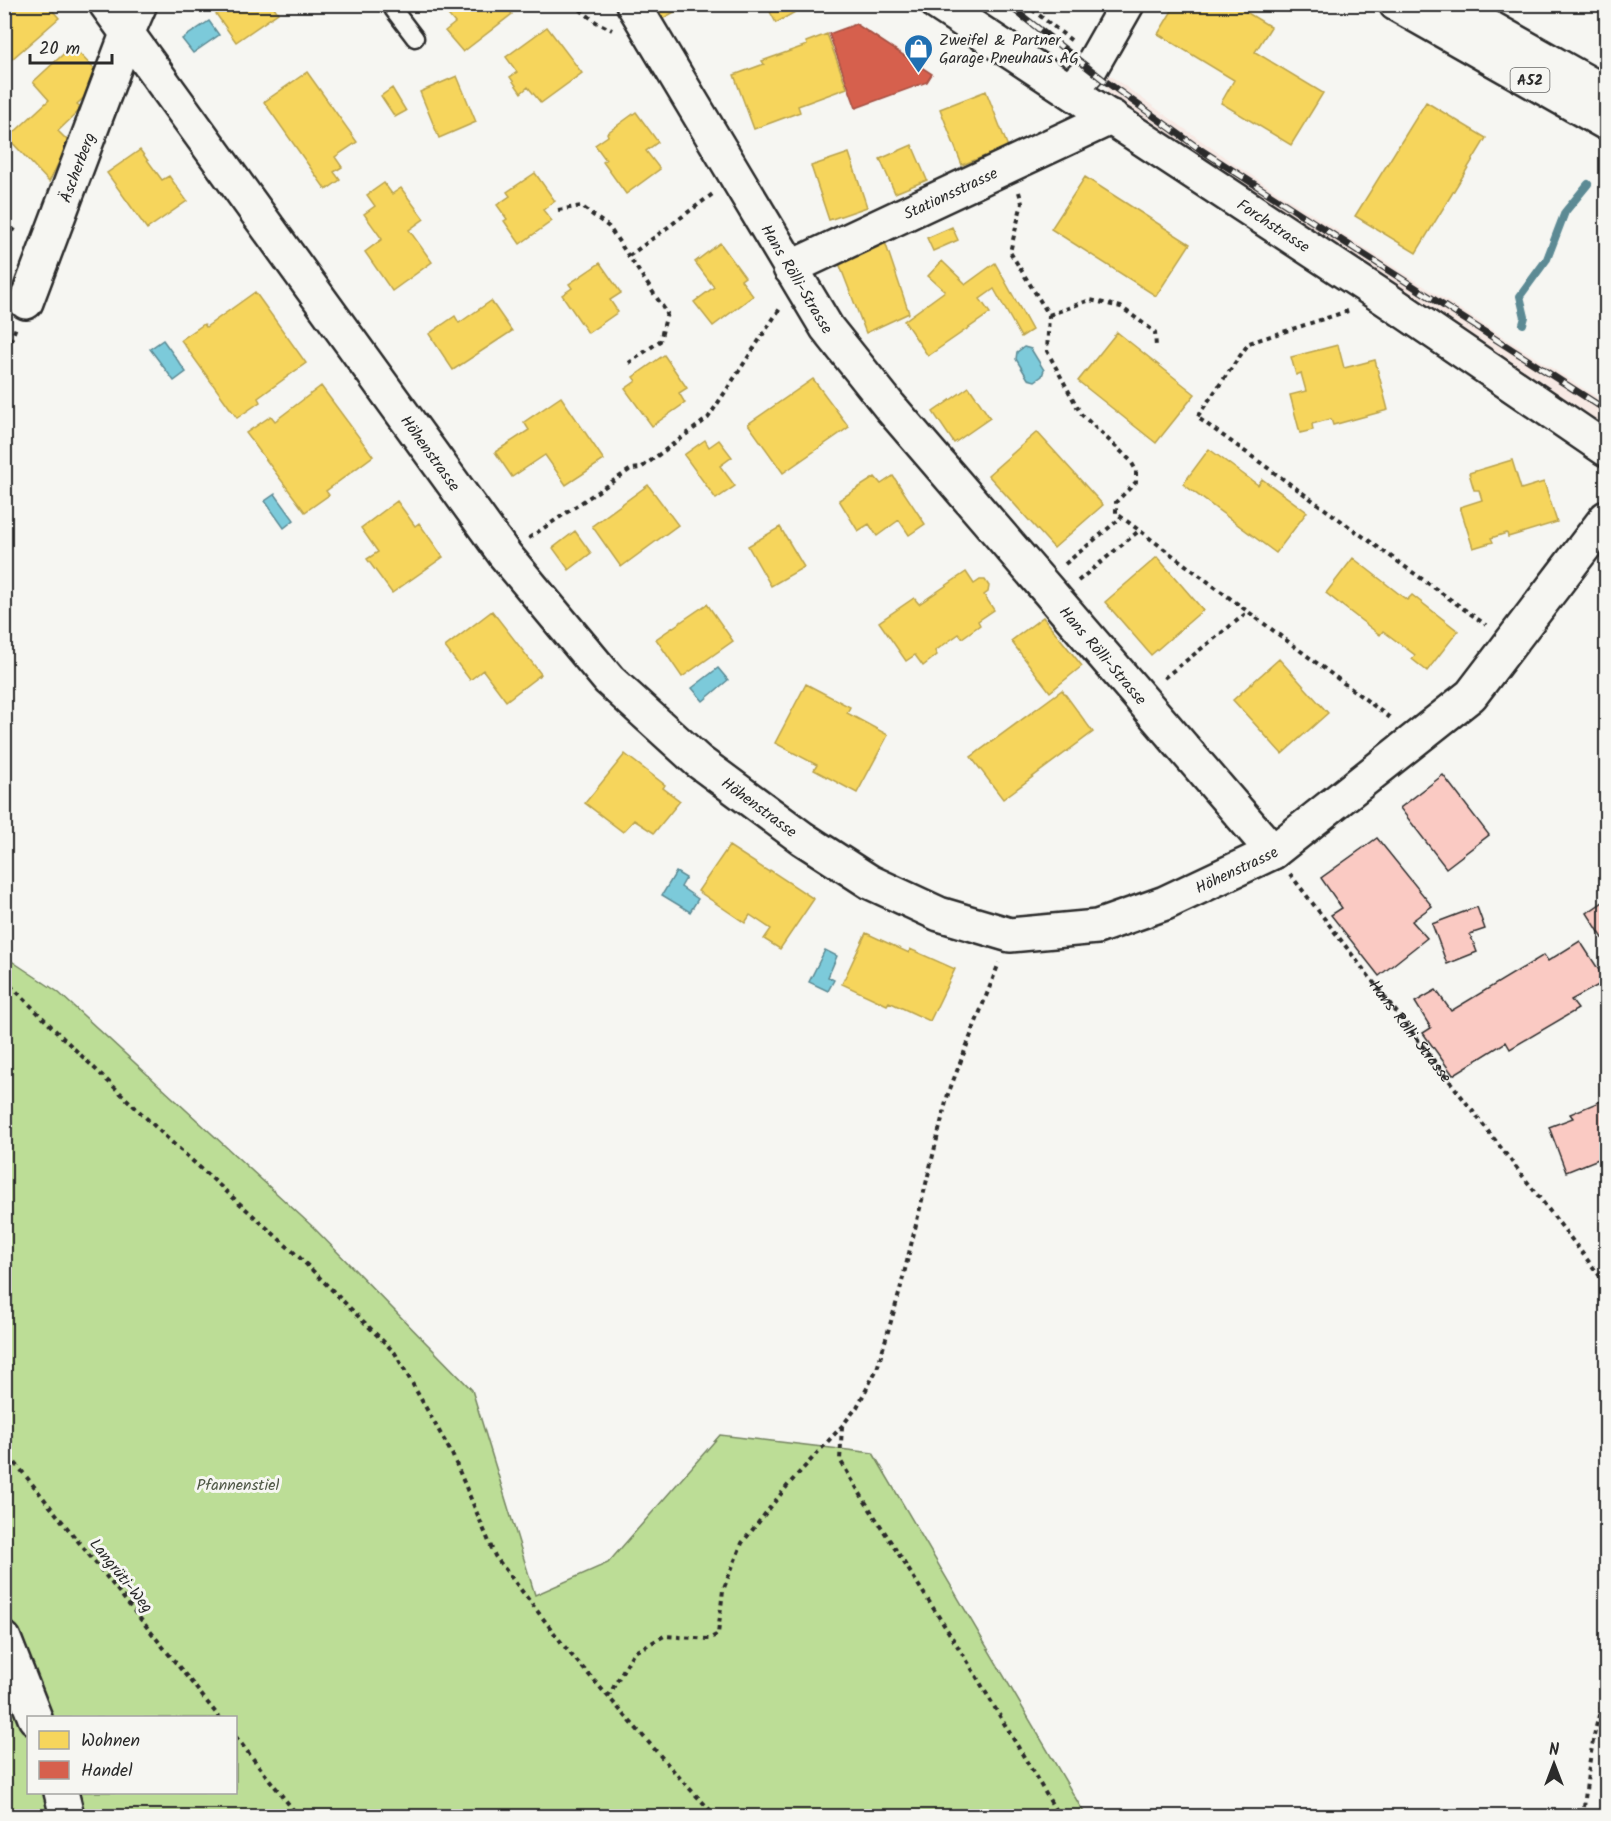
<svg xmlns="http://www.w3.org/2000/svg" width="1611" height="1821" font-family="Kalam,sans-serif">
	<rect width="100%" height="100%" fill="#f6f6f2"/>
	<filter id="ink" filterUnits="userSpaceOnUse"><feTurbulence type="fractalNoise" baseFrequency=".0167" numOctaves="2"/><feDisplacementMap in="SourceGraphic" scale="12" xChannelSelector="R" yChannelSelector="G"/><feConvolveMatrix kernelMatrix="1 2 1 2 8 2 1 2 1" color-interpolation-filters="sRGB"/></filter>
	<g filter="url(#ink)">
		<path fill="#f7e9e4" d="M1108,74L1237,166L1606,403V429L1390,282L1120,108L1109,97L1106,85Z"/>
		<path fill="#bcdd96" stroke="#748460" stroke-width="1.5" fill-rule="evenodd" d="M4,956L58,992L313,1227L472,1390L535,1595L608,1563L720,1435L873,1453L1086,1816H5ZM28,1718H236V1792H28Z"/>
		<path fill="#7ccada" stroke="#5c8a94" stroke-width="1.5" d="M209,21L219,35L193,53L182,39Z
			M163,340L186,372L174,381L150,349Z
			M1024,347L1031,349L1044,370L1042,376L1035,381L1028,379L1016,359L1017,352Z
			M275,494L294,520L284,528L265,501Z
			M718,668L728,680L703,701L692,688Z
			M676,872L686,878L681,887L698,899L690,912L662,895Z
			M825,950L837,956L828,977L834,980L828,991L809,982Z"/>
		<path fill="#f6d55c" stroke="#b9a24d" stroke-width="1.5" d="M4,4H47L59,18L12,59L4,51Z
			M209,4H272L278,13L236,42Z
			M439,4H504L512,14L463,52L445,31L455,23Z
			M646,4H688L657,22Z
			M766,4H809L776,23Z
			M1176,4H1233L1271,27L1255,52L1323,93L1291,145L1221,103L1234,80L1158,34Z
			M547,27L582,73L541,103L528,87L521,93L510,77L517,72L506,57Z
			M827,34L847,88L798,106L800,112L754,129L734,75L764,64L762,61L807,45L806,42Z
			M72,46L104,79L77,104L82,108L58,131L69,142L49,182L8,138L49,100L33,82Z
			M307,72L357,142L335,157L342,167L334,172L340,180L326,190L264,102Z
			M457,76L476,122L439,138L420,92Z
			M392,88L406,111L395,117L381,96Z
			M986,91L1008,147L962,165L940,109Z
			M1426,102L1486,138L1416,253L1355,216Z
			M636,112L658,142L646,151L660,169L626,194L603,162L606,160L595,145L608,136L607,133Z
			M912,145L927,180L895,193L880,159Z
			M140,150L162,180L169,176L187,201L147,229L107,173Z
			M849,153L867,207L829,220L811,166Z
			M535,173L555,201L543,210L552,221L520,244L504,221L507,219L497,205L510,196L507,192Z
			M1085,177L1190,244L1156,296L1051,229Z
			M384,183L392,194L401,188L424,219L409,230L432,262L392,291L365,252L382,239L364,214L375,206L367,195Z
			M952,227L958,240L933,251L927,238Z
			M883,236L909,313L866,333L835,253Z
			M720,243L745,277L741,280L753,296L713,326L694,302L714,287L695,262Z
			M942,261L966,284L995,263L1032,330L1021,337L994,289L980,299L990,313L928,356L904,321L945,291L928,276Z
			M600,263L621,293L610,300L618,312L588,333L562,295L572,288L569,284Z
			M255,292L306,363L258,398L260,402L237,418L181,340L204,324L206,327Z
			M491,301L512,331L453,370L429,334L455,316L459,323Z
			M1117,332L1195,394L1156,443L1078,381Z
			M1338,345L1344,368L1375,360L1388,410L1333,425L1331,419L1312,424L1313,430L1300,433L1290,395L1306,391L1301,373L1296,375L1291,357Z
			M664,355L687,388L679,393L685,403L652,426L625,389L636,381L633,377Z
			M813,379L849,427L783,473L748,424Z
			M321,386L373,456L326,491L329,495L305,512L246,433L271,416L275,421Z
			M969,387L990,418L954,443L933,412Z
			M561,397L604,460L566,485L545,455L512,477L495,452L529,430L524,422Z
			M1037,432L1103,505L1054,548L988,475Z
			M705,440L709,447L719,440L732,457L720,466L735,486L716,499L684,455Z
			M1209,449L1258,485L1262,479L1307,512L1276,553L1183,484Z
			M1512,460L1521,489L1544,482L1557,522L1508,537L1507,533L1491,538L1493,542L1473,548L1460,507L1482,500L1479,490H1474L1469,473Z
			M893,476L925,524L909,535L899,520L877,536L869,524L858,531L839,500L875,477L881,484Z
			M648,485L678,525L621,567L592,526Z
			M397,501L415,526L419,523L443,557L392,593L367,559L378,552L361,528Z
			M780,527L804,567L771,586L748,546Z
			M575,531L591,553L569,570L553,548Z
			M1157,557L1203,610L1151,655L1105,602Z
			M1353,558L1407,600L1412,595L1458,631L1427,671L1412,659L1415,655L1383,631L1380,635L1326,593Z
			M966,572L974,584L980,580H985L989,586L988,592L984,595L994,610L978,621L980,625L962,638L959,634L935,651L937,655L923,666L915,655L906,661L879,622L914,598L919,604Z
			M707,604L733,641L682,677L656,639Z
			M492,611L541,674L506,701L483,670L470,680L445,647Z
			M1043,617L1082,666L1050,692L1011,641Z
			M1279,659L1328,713L1282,754L1233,700Z
			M806,684L850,707L847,713L888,735L857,793L814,770L817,765L775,743Z
			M1062,690L1093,732L1003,799L971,757Z
			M625,754L665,785L663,788L680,801L654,833L634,820L623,832L585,803Z
			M729,846L769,872L770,870L814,899L780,949L764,939L771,929L750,915L745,923L698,891Z
			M866,933L909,953L910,949L955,969L930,1021L889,1002L887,1005L842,984Z"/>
		<path fill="#d6604d" stroke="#a35043" stroke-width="1.5" d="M856,24L932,74L927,82L856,108L829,34Z"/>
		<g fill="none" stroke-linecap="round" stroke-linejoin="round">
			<path stroke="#5c8a94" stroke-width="8" d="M1523,324L1525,317L1520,296L1547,259L1565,212L1588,184"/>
		</g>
		<path fill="#facac3" stroke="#2b2b2b" stroke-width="1.5" d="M1443,775L1489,835L1446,868L1400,808Z
			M1377,838L1432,906L1412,921L1427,938L1379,976L1331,915L1342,908L1321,878Z
			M1606,900V943L1587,913Z
			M1477,907L1485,929L1470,934L1477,952L1447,964L1432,924Z
			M1580,941L1606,981L1571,1000L1578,1009L1510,1049L1506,1042L1453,1075L1423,1033L1431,1028L1415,1002L1436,990L1451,1011L1544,955L1548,961Z
			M1606,1099V1156L1566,1172L1549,1127L1573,1118L1570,1114Z"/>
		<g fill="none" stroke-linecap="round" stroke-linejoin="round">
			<defs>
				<path id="service" d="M399,4L393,9L415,38"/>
				<g id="minor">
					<path id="s2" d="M106,4L505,555L609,680L698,761L802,838L870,882L939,914L1010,935L1097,927L1165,903L1273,852L1471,695L1606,518"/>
					<path id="s3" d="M633,4L827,328L890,407L1273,852"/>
					<path d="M1070,90L1090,69L1127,4"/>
					<path id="s4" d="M790,268L1112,117"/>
					<path id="s5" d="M26,302L127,34L140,4"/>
					<path d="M4,1639L35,1718"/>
					<path d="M61,1792L67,1816"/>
				</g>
				<g id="secondary">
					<path id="s6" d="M938,4L1386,299L1606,449"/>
				</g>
				<path id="trunk" d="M1396,4L1606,123
					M1448,4L1606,93"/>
			</defs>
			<use href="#service" stroke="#2b2b2b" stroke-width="21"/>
			<use href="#minor" stroke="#2b2b2b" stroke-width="38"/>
			<use href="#secondary" stroke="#2b2b2b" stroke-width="38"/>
			<use href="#trunk" stroke="#2b2b2b" stroke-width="38"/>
			<g stroke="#2b2b2b" stroke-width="4" stroke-dasharray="4.5 4.5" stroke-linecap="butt">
				<path d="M573,4L596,22L612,30"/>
				<path d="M1025,4L1072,41"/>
				<path d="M1551,4L1554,6L1557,4"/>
				<path d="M1019,192L1022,203L1010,252L1049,315L1047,351L1081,414L1130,460L1136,470V482L1116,502V513L1393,720"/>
				<path d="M558,210L581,206L609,227L667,313L660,341L629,363"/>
				<path d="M4,224L19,233"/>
				<path d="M629,256L714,193"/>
				<path d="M1348,311L1249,343L1197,417L1486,625"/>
				<path d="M1049,315L1090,300L1121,307L1155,332L1156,347"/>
				<path d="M4,358L16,327"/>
				<path d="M529,538L631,469L641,468L708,418L781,307"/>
				<path d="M1065,564L1122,517"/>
				<path d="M1078,581L1140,530"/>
				<path d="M1164,678L1248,612"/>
				<path id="s1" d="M1290,874L1606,1284"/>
				<path d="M4,979L60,1035L166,1137L299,1257L395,1353L452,1454L495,1556L568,1651L687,1786L716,1816"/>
				<path d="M842,1427L840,1460L864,1500L969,1664L1059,1816"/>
				<path d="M4,1449L220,1718"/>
				<path d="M608,1697L633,1653L664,1636L709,1639L718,1634L723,1590L742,1543L788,1485L842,1426L857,1407L877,1369L899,1294L948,1094L999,963"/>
				<path d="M236,1737L298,1816"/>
				<path d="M1583,1816C1588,1775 1591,1733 1606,1694"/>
			</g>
			<use href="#service" stroke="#f6f6f2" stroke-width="16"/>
			<use href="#minor" stroke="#f6f6f2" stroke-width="33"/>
			<use href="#secondary" stroke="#f6f6f2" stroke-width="33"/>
			<use href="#trunk" stroke="#f6f6f2" stroke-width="33"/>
			<defs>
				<path id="rail" d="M1007,4L1105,81L1201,150L1606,410"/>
			</defs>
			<use href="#rail" stroke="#2b2b2b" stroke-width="7"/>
			<use href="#rail" stroke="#f6f6f2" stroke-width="4.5" stroke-dasharray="14" stroke-linecap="butt"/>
		</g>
	</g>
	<defs>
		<symbol id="shop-pin" viewBox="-11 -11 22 30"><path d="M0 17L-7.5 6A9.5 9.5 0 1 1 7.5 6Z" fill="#1f6fb2" stroke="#f6f6f2"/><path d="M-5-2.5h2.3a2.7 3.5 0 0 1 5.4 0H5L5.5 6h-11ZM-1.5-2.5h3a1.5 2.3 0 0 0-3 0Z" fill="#fff"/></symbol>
	</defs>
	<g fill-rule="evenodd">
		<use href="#shop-pin" x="902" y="32" width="33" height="45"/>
	</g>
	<g text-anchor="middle" stroke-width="6" stroke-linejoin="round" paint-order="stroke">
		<rect fill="#f6f6f2" stroke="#686867" stroke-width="1.5" x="1510.5" y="68" width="39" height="24" rx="4.5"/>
		<g font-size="15" font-weight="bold" fill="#2b2b2b">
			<text x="1530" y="85">A52</text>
		</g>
		<g font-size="16" fill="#2b2b2b" stroke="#f6f6f2" text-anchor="start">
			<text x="939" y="45">Zweifel &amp; Partner<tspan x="939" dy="18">Garage Pneuhaus AG</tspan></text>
		</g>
		<g font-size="16" fill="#2b2b2b" stroke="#f6f6f2">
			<text dy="6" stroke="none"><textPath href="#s5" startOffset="144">Äscherberg</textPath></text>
			<text dy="6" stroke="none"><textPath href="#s4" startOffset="177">Stationsstrasse</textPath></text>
			<text dy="6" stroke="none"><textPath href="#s6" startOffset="402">Forchstrasse</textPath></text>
			<text dy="6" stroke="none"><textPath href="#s3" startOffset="320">Hans Rölli-Strasse</textPath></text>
			<text dy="6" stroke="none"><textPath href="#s2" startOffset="554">Höhenstrasse</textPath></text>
			<text dy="6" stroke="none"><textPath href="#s3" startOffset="806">Hans Rölli-Strasse</textPath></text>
			<text dy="6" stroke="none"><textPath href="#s2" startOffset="1040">Höhenstrasse</textPath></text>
			<text dy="6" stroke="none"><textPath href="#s2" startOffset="1562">Höhenstrasse</textPath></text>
			<text dy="6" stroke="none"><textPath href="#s1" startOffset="198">Hans Rölli-Strasse</textPath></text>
			<text transform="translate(122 1575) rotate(51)" y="6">Langrüti-Weg</text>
		</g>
		<g font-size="16" fill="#4f5846" stroke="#f6f6f2">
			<text x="238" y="1490">Pfannenstiel</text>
		</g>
	</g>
	<rect width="1611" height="1821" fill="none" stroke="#f6f6f2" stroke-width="24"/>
	<rect x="12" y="12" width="1587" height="1797" fill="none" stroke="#2b2b2b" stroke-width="2" filter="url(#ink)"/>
	<rect x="27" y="1716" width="210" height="78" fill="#f6f6f2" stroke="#a5a5a2" stroke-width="1.5"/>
	<rect x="39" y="1731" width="30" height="18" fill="#f6d55c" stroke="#a5a5a2" stroke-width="1.5"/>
	<text x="81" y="1746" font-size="18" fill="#2b2b2b">Wohnen</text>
	<rect x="39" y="1761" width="30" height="18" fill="#d6604d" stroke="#a5a5a2" stroke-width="1.5"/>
	<text x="81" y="1776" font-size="18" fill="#2b2b2b">Handel</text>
	<g transform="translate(1554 1764)" stroke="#f6f6f2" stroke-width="4.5" paint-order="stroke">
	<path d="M0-4.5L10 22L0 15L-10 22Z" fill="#2b2b2b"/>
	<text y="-9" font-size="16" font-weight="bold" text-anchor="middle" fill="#2b2b2b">N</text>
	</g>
	<path d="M30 54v9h82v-9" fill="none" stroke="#2b2b2b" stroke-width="3"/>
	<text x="39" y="54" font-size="18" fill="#2b2b2b" stroke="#f6f6f2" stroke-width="4.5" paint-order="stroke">20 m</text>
</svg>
